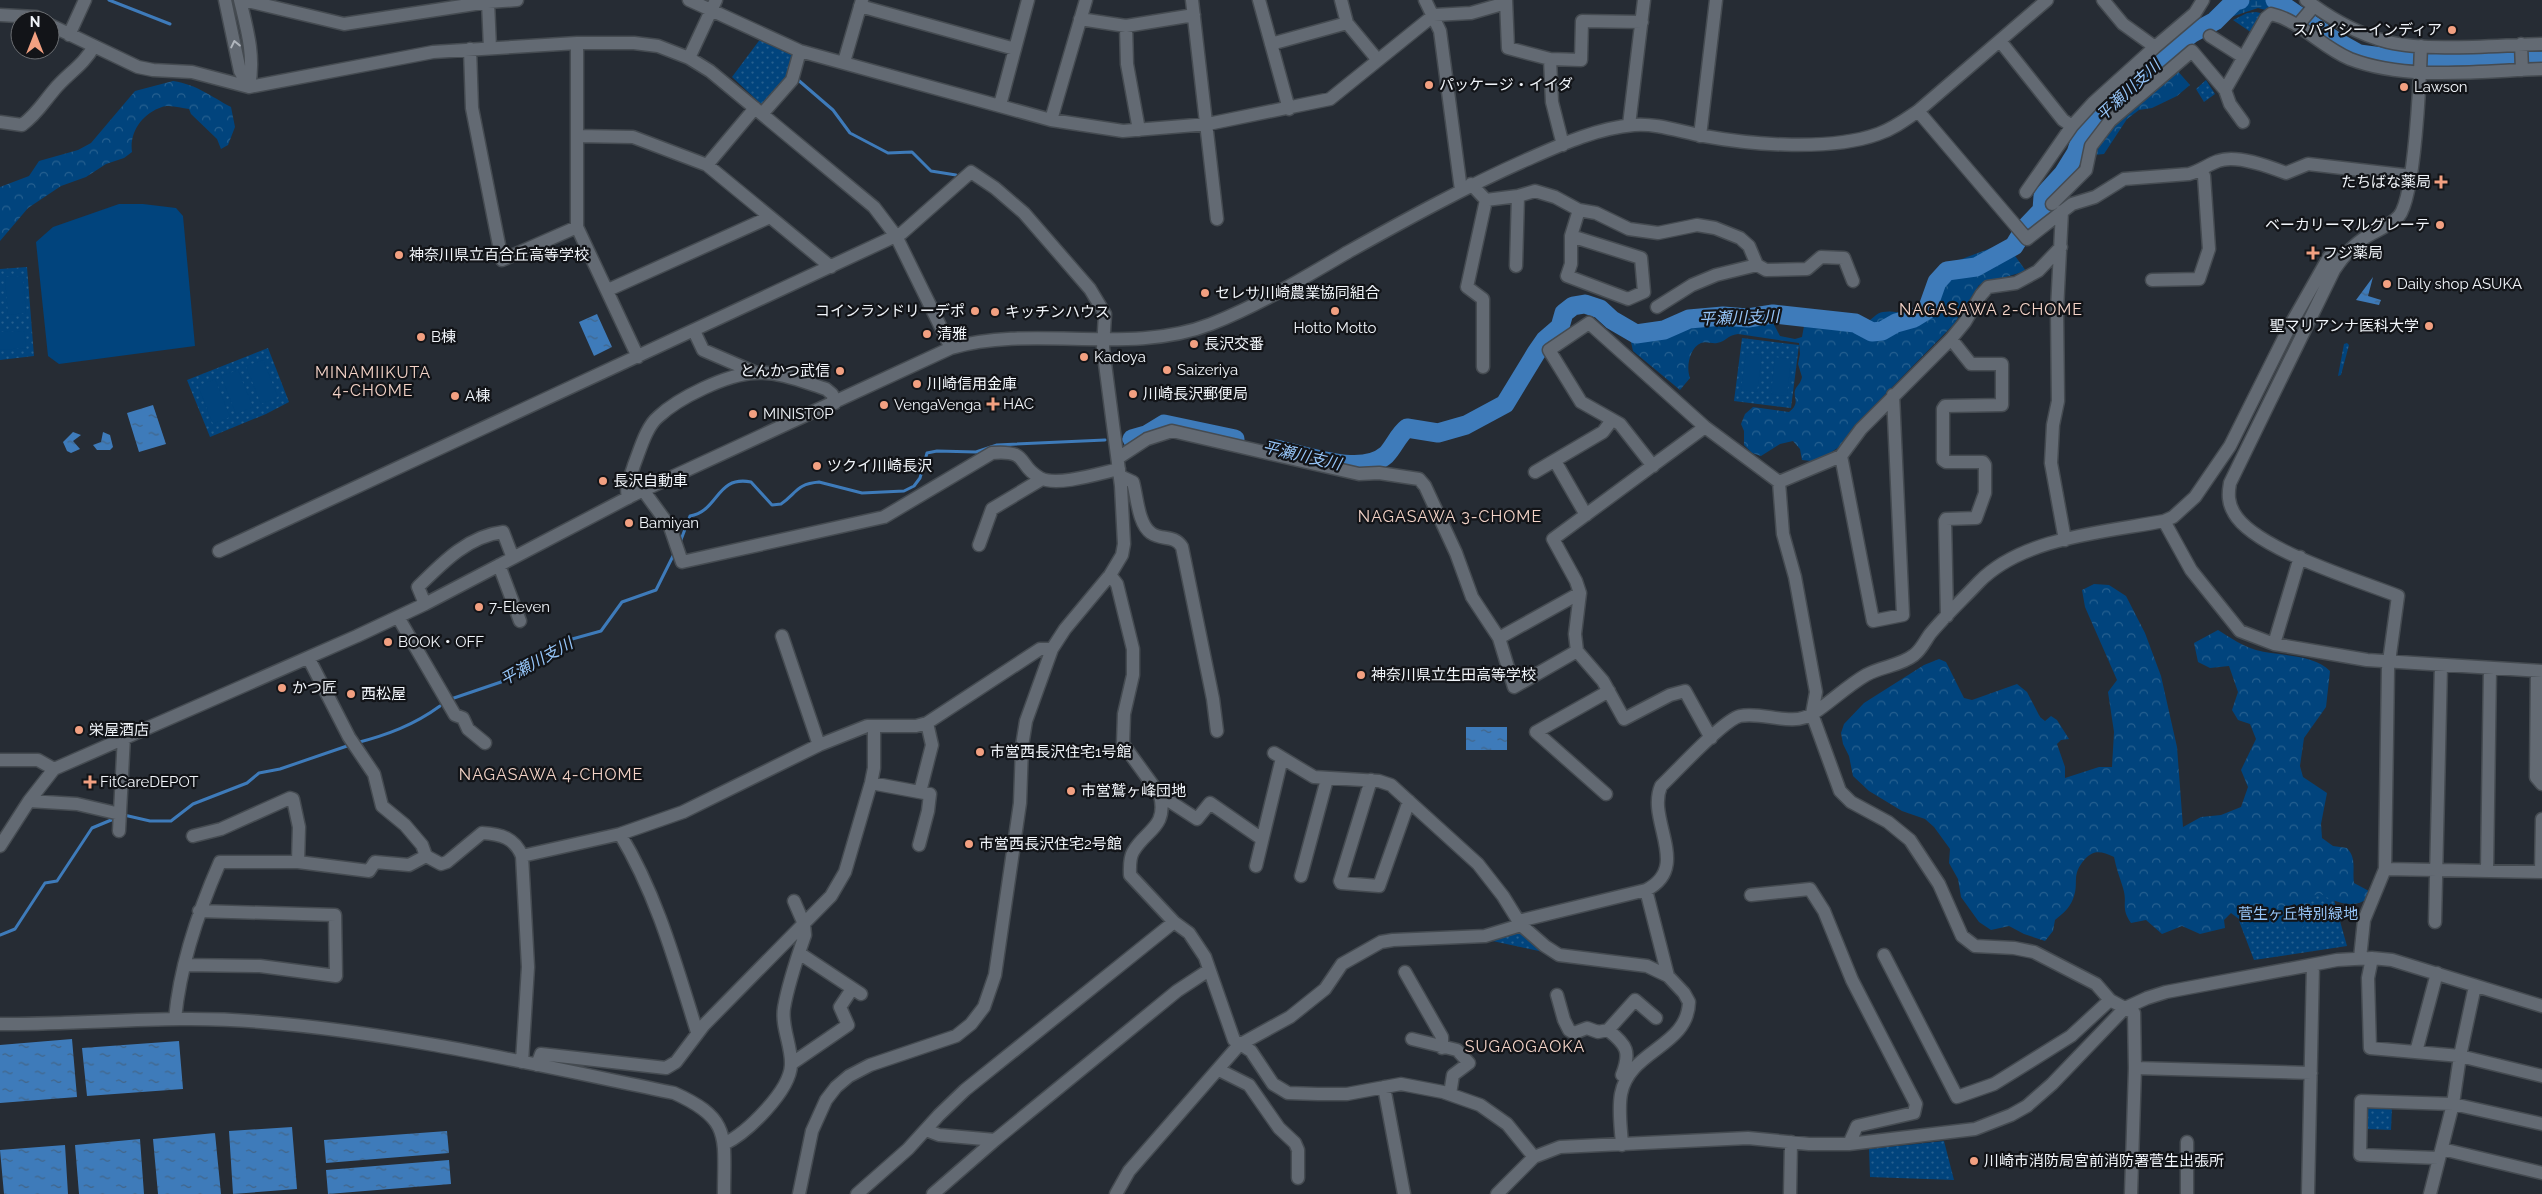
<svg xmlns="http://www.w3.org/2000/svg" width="2542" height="1194" font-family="Raleway,'Noto Sans JP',sans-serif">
	<defs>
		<pattern id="green-dots" width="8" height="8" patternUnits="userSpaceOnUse" patternTransform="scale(1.25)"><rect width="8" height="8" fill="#01447d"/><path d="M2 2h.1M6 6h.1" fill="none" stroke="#266090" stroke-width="1.8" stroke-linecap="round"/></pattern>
		<pattern id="forest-crowns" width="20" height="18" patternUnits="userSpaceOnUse" patternTransform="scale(1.25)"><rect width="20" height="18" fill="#01447d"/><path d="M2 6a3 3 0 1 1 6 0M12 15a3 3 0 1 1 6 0" fill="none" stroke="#266090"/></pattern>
		<pattern id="wetland-marsh" width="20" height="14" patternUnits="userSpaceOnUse" patternTransform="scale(1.25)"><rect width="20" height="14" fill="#01447d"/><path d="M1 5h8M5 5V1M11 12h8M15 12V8" fill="none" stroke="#266090"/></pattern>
		<pattern id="water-ripples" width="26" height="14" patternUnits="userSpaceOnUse" patternTransform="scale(1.25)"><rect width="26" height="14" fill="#3e7bba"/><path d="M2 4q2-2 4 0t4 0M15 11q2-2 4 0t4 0" fill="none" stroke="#426588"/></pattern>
	</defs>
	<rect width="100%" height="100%" fill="#262c34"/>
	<path fill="url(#green-dots)" d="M2256,12L2265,14L2252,33L2233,20L2247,13Z
		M761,38L790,50L794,60L788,77L766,104H761L732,77Z
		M2206,80L2215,94L2204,102L2196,89Z
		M27,267L34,356L0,360V269Z
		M1742,338L1799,345L1791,408L1734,401Z
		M2347,343L2349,345L2341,375L2338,376L2344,344Z
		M268,348L289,402L266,414L210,437L187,380Z
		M2317,839L2347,946L2254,960L2239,921Z
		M1518,930L1548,953L1488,940Z
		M2371,1107H2392L2391,1130L2366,1129V1111Z
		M1944,1141L1954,1180L1870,1177L1869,1149Z"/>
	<path fill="url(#forest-crowns)" d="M2175,68L2190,85L2177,96L2152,108L2139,110L2127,119L2104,154L2094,155L2099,147L2095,143Z
		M173,81C198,85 210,96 231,107L235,127L228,145L221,149L217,139L191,114L189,109C181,108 169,104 162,107C143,113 129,132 132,152L124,158L106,164L86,177L61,186L28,208L0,241V187L29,176L39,161L78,150L91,143L135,91Z
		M1999,245L2013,253L2026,271L1979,285L1954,324L1854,426L1839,447L1827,455L1811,461L1802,460L1800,449L1793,441L1780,444L1761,456L1752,453L1744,445V431L1741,424L1745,414L1753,407L1789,412C1802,402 1791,397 1796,388C1799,384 1801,382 1802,377L1798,364L1800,354L1799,343L1738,334C1727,335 1726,342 1717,343C1712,344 1706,341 1701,343C1689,348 1686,368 1690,378L1680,390L1633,351L1630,338L1638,326L1655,327L1683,317L1703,313L1732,314L1761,309L1771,319L1780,336L1795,339L1802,337L1804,326L1809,322C1827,324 1850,329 1867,322C1873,319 1876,313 1883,312C1899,309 1908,320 1922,303C1930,294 1932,280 1938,268Z
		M2094,584L2109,585L2126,596L2145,633L2161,676L2177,747L2183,827L2201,817L2221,815L2241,807L2248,787L2241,770L2256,739L2250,724L2238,720L2232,710L2238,692L2229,666L2210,668L2198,662L2194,643L2218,630C2231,638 2242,646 2256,650C2278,656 2314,654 2330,671L2326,707L2304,738L2300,766L2303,777L2327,793L2321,824L2322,838L2333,846L2347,848C2357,859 2352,869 2354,883L2369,891L2368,898C2354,910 2334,902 2319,893L2313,896L2311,903L2314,912L2301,930L2287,933L2284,928L2285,908L2281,906L2271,911L2265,923L2246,928L2243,922L2231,913L2224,920L2225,928L2200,934L2182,926L2162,934L2146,920L2131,923C2120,907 2128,904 2123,888C2120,878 2116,868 2114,857C2102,852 2095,849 2085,859C2070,876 2080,882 2073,899C2069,909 2063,913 2055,920L2053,931L2045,941L2024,934L2009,926L1991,930L1979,922L1961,897L1958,879L1949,863L1950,849L1934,827L1925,819L1902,811L1869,791L1853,776L1849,756L1843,744L1841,733L1844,724L1864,703L1924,665L1939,659L1946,662L1964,698L1972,700L2017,684L2027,692L2040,717L2045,721L2051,716L2057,720L2069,739L2061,740L2057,744L2065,767V778L2099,767H2112L2114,732L2108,692L2117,680L2085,607L2082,590Z"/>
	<path fill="url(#wetland-marsh)" d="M2224,0H2233L2208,20L2209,13Z
		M2251,0H2272L2296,18L2258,8L2225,19L2201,39C2216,22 2228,6 2251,0Z"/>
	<path fill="#01447d" d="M119,204H143L176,208L183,216L195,346L59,364L48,356L36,242L53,227Z
		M23,276L26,313L8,315L5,277Z
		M24,331L26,348L0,350V332Z
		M1746,353L1762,355L1757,392L1741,390Z
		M1775,357L1791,359L1787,396L1771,394Z
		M263,360L278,397L261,404L246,366Z
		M238,370L253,407L236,414L221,376Z
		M215,379L230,417L213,424L198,386Z"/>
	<path fill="url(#water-ripples)" d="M2373,277L2368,296L2381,300L2379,305L2356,300Z
		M597,314L612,347L594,356L579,322Z
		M153,405L166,444L139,452L127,413Z
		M73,432L81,435L73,441L80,449L71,453L67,451L63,442Z
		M103,432L110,435L113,447L110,450H97L93,445L101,442Z
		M1466,727H1507V750H1466Z
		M72,1039L77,1097L0,1103V1045Z
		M179,1041L183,1089L87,1096L82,1048Z
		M292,1127L297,1189L233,1194L229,1131Z
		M447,1131L449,1153L326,1163L324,1140Z
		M215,1133L221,1194H158L153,1139Z
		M140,1139L144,1194H79L75,1145Z
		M65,1145L68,1194H4L0,1150Z
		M449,1160L451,1184L328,1194L326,1170Z"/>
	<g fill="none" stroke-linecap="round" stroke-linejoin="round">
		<path stroke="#3e7bba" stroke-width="3" d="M109,0L170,24
			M797,79L833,110L850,133L888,153L912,152L931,171L956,175
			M1120,440L1132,439
			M679,545L690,516C719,511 716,475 751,482L772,505L781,504C797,493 796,484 819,482L862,493L904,491L914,486L920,478L927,453L937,451L976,452L997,445L1105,440
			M451,699L501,682L516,669L565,641L601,631L622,602L656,590L675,552
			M356,743C387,735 414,725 440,706
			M124,815L150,821H171L193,804L247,783L259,773L280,769L350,745
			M0,935L15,929L45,883L57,881L92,828L116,818"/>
		<path stroke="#3e7bba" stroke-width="19" d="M2275,0L2334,40L2359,54L2420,62L2542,61
			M1132,439L1146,435L1164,424L1235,439
			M1276,449C1305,455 1361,477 1386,455C1394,447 1398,435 1407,428L1438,433L1466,425L1505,404L1536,353L1545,340L1560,327L1564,313L1573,306L1585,304L1600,309L1612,320L1636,334L1664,330L1689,319L1723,316L1748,318L1773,314L1855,323L1872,332L1882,331L1896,323L1914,318L1927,310L1937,282L1947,271L1976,267L2014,246L2025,228L2042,210L2043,196L2063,174L2076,153L2080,141L2099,114L2148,68L2191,34L2215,21L2235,1L2240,0"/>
		<defs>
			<path id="minor" d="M225,0L240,71L249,87
				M240,0C247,29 255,56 249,87
				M243,0L344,24L488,2L517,0
				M689,0L800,51L1051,120L1123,131L1208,124L1330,99L1434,15L1471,13L1506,3
				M1192,0L1217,219
				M1259,0L1289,109
				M1341,0L1347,23L1377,59
				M1425,0L1440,31L1461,190
				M1506,0L1508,48L1550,59L1552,102L1563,145
				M2103,0L2123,24L2155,47L2195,13L2203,0
				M2306,0C2331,19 2358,34 2388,42C2431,52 2497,45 2542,44
				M488,2L490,48
				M860,6L1015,49
				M0,15L36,17L41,20
				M1080,19L1126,26L1194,15
				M50,25L138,67L153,70L192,72L249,87L433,52L577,43H634L658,46L689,58L710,71L874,207L896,236L951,348
				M2298,25L2314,6
				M1126,26L1127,64L1139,130
				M69,35L85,0
				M2210,36L2243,57
				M2000,41L2063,120L2072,126L2093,103L2155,47
				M577,43V227L638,357
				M1271,44L1347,23
				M2521,44L2522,70
				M470,49L472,108L502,260L577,227
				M689,58L716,0
				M1550,59L1581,60L1582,21L1642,22
				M844,62L862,0
				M1000,105L1028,0
				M1918,111L2027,239L2072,204L2095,197L2124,179L2189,174C2200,171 2207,165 2218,161C2236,154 2268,166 2286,173L2308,164L2411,176
				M762,114L792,80L800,51
				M1051,120L1086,0
				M0,122L22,125C36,115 43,103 54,90C67,74 84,65 94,46
				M2243,122L2230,104L2225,90L2266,18L2271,14C2301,21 2321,47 2350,59C2407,81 2481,71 2542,69
				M1629,125L1644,0
				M577,136L633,137L707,165L831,267
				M1700,136L1716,0
				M707,165L755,108
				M1471,184L1486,200L1467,287L1483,299V367
				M2026,192L2072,126
				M1486,200L1518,196L1535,191L1555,197L1579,210L1571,236V264L1567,276L1628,299L1644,292L1641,258L1571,236
				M2052,204L2086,170L2091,146L2110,121L2192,51L2225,90
				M1579,210L1596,213L1629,229L1658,233L1697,225L1715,228L1740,238L1749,246L1757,265L1766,270L1807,269L1821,257L1844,258L1853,281
				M2062,211L2057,310L2058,401L2053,425L2051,463L2065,540
				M1516,266L1518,196
				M2152,280L2199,279L2209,249L2204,176L2200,171
				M608,290L770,217
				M1657,307L1692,285L1716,275L1757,265
				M694,331L703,350L754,372
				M1705,427L1553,539L1576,581L1580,593L1575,634L1577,651L1603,681L1624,719L1670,695L1685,691L1711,738
				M1841,456L1873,621L1903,615L1893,395
				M1118,458L1147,439L1172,431L1359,474L1379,473L1419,479L1425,486L1456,553L1472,597L1499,638L1514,687L1577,651
				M1555,461L1586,515
				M1653,466L1620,424L1581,402L1549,350L1589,323L1705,427L1779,482L1783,534L1795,577L1816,692L1812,714L1840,791L1851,802L1888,822L1910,840L1939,884L1962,936L1975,946L2014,948L2034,952L2096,984L2110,1000L2134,1013L2135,1068L2131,1194
				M1535,472L1603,432L1612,420
				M1120,476L1133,482C1137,496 1138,524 1151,533C1162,541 1174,534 1182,547L1213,699L1217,731
				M1779,482L1841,456L1861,429L1951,339L1965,322L1981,295L1988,287L2016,283L2038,271L2061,247
				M643,490L670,527L682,562L884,517L992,453C1031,450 1016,465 1040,478C1057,487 1101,473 1119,469
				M628,498C625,486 631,476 634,465C640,450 646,427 658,417C678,398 727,374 755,373C778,371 804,382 826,389L832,394L835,403
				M2164,521L2191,570L2240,631L2274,644L2367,660L2542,671
				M979,545L992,509L1042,479
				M219,551L902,233L971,172L995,188L1024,213L1090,289L1105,314L1103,348L1121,486L1124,544L1122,555L1110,575L1065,629L1052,649L1026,721L1022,746L1020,803L995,975L984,1007L971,1024L956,1036L870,1065L849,1076L836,1087L826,1100L812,1131L799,1194
				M499,565L520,621
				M1110,575L1117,584L1133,649V675L1124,714L1123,744L1160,795C1168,828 1145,830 1133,852C1129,859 1130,868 1130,875L1174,922L1189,933L1205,957L1234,1040L1251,1051L1273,1084L1288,1093L1318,1094H1347L1401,1084L1443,1092L1480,1105L1507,1124L1534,1157
				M425,604L418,587C442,563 468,536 503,532L513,558
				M1947,616L1945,521L1946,519L1976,518L1985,493V465L1983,462H1946L1943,460V409L1945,406L2002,405V364H1971L1951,339
				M398,617L455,715L463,718L468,729L485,743
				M782,636L819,745
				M1499,638L1580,593
				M2274,644L2300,557
				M307,658L309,659L349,737L374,774L382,806L405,825L422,845L426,856
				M2537,671L2536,777L2542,784
				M1274,753L1314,777L1379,781L1391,785L1478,864L1503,896L1521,925L1545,946L1559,955L1647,966L1668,976L1684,993L1689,1002C1688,1047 1629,1050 1621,1094C1618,1110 1621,1128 1622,1145
				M0,760H38L54,769
				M1371,780L1340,881L1341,883L1379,886L1409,801
				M871,783L930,794L928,811L919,845
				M920,792L932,745L927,723
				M1606,794L1536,732L1609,691
				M1160,795L1197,819L1210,803L1262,839
				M29,801L77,804L120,814
				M119,831L124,736
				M620,834C657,895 676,965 697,1032
				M193,836L221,829L290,798L293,799L299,827L298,862
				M0,846L29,801L54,769L357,636L425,604L633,495L951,348C1035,324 1129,356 1211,324C1259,305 1304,278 1348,252C1407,219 1465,187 1526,160C1560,145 1597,128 1634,125C1657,123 1681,132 1704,136C1753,145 1831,151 1878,134C1893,129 1905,120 1918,111L2047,0
				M522,856L620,834L683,812L819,745L867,726H916L927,723L1040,649H1052
				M1256,866L1282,758
				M2385,869L2542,872
				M2487,871L2490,668
				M2541,872L2542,819
				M1301,876L1327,779
				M1751,895L1810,889L1824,911L1852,980L1916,1104L1914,1113L1857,1126L1849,1144
				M1519,921L1646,890
				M2435,922L2441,665
				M799,953L861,994
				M1884,955L1957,1097L1994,1084L2071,1036L2110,1000
				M2360,958L2364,920L2385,869L2388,669L2398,596C2358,580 2254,549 2234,513C2228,503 2228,494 2230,483L2334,270C2342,258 2351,247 2363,239C2374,231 2389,227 2399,216C2415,197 2420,77 2421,46
				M2372,958L2368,978L2370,1048L2460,1056L2542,1076
				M184,965L260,966L336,976L335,915L199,911
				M1405,972L1442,1037V1048
				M1668,976L1646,890C1692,867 1646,820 1661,786C1676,772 1723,720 1740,716C1764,711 1791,728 1814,713C1832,701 1847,686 1866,675C1882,666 1900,666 1914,655C1921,650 1925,641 1930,634C1945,616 1963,599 1979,582C2023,537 2106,532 2164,521L2173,517L2195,497L2230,446L2291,324L2329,257L2345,255
				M1557,995L1564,1020L1569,1030L1574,1033L1587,1028L1598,1032L1608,1030C1627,1045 1631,1052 1622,1075
				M175,1019C180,964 198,912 220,862H298L369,871L375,862L409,865L426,856L441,864L447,862L482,833C501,834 515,838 522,856L528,967L522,1062
				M0,1024C87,1025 174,1014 261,1022C400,1033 537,1065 674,1093C732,1119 724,1137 724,1194
				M1608,1030L1635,1000L1656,1018
				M1412,1039L1457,1050L1469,1063L1453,1075L1450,1094
				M2416,1052L2437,973
				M791,1064L848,1025L840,1007L852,989
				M537,1065L541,1054L666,1068L676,1062L704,1025L831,896L845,872L871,783L874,768V727
				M2135,1068L2311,1073
				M1219,1070L1249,1085L1279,1128L1295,1143L1298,1150V1178
				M1384,1087L1404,1194
				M926,1130L939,1135L995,1140
				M2187,1142V1194
				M724,1144C747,1133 790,1091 791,1065C792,1046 781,1027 784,1008C788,984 797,958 805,935L804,924L794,901
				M2442,1149L2542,1173
				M2438,1158L2360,1155L2361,1101L2453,1104L2542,1124
				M857,1194L908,1149L939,1115L965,1090L1174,922
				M933,1194L995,1140L1177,991L1209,970
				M1116,1194L1129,1171L1239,1045L1290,1017L1325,989L1342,964L1381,942L1393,940L1485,936L1521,925
				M1497,1194L1534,1157L1560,1147L1748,1138L1809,1144H1849L1975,1129L2011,1115L2027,1106L2052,1084L2125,1008L2147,998L2166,992L2337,960L2372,958L2392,960L2542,1006
				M1790,1194L1791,1142
				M2308,1194L2313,965
				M2430,1194L2453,1104L2460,1056L2475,986"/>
		</defs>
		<use href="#minor" stroke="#454b51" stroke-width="15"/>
		<use href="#minor" stroke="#636a73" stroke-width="12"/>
	</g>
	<defs><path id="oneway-chevron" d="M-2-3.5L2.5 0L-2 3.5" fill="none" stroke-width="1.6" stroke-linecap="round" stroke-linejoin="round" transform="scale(1.25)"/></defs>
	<use stroke="#b1b6bd" href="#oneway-chevron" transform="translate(235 44) rotate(-102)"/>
	<g fill="#f2a081" stroke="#121418" stroke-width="2">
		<circle cx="2452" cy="30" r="5"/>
		<circle cx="1429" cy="85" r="5"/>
		<circle cx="2404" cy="87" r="5"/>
		<path d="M2438.5 174.5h5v5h5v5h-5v5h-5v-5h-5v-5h5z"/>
		<circle cx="2440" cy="225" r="5"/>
		<path d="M2310.5 245.5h5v5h5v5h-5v5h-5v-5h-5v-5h5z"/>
		<circle cx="399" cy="255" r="5"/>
		<circle cx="2387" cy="284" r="5"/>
		<circle cx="1205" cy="293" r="5"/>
		<circle cx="975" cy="311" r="5"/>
		<circle cx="1335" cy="311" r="5"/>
		<circle cx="995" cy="312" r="5"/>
		<circle cx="2429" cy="326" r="5"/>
		<circle cx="927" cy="334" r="5"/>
		<circle cx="421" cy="337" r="5"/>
		<circle cx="1194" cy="344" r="5"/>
		<circle cx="1084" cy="357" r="5"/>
		<circle cx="1167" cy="370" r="5"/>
		<circle cx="840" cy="371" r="5"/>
		<circle cx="917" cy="384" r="5"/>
		<circle cx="1133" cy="394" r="5"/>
		<circle cx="455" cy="396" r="5"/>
		<path d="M990.5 396.5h5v5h5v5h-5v5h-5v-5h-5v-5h5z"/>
		<circle cx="884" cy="405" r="5"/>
		<circle cx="753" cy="414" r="5"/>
		<circle cx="817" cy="466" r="5"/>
		<circle cx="603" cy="481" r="5"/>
		<circle cx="629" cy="523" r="5"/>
		<circle cx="479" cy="607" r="5"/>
		<circle cx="388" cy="642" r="5"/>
		<circle cx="1361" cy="675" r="5"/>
		<circle cx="282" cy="688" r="5"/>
		<circle cx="351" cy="694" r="5"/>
		<circle cx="79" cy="730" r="5"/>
		<circle cx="980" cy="752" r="5"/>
		<path d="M87.5 774.5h5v5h5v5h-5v5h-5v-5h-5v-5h5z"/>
		<circle cx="1071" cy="791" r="5"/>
		<circle cx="969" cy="844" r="5"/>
		<circle cx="1974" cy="1161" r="5"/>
	</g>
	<g text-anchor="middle" stroke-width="4.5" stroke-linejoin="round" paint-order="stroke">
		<g font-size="15" fill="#f1f5fa" stroke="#121418" text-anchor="start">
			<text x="2442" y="35" text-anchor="end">スパイシーインディア</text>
			<text x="1439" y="90">パッケージ・イイダ</text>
			<text x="2414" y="92">Lawson</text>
			<text x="2431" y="187" text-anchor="end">たちばな薬局</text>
			<text x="2430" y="230" text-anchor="end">ベーカリーマルグレーテ</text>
			<text x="2323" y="258">フジ薬局</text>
			<text x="409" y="260">神奈川県立百合丘高等学校</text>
			<text x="2397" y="289">Daily shop ASUKA</text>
			<text x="1215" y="298">セレサ川崎農業協同組合</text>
			<text x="965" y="316" text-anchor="end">コインランドリーデポ</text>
			<text x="1005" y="317">キッチンハウス</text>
			<text x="2419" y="331" text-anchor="end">聖マリアンナ医科大学</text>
			<text x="1335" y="333" text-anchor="middle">Hotto Motto</text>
			<text x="937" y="339">清雅</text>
			<text x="431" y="342">B棟</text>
			<text x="1204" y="349">長沢交番</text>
			<text x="1094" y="362">Kadoya</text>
			<text x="1177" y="375">Saizeriya</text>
			<text x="830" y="376" text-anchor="end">とんかつ武信</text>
			<text x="927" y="389">川崎信用金庫</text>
			<text x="1143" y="399">川崎長沢郵便局</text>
			<text x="465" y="401">A棟</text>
			<text x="1003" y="409">HAC</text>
			<text x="894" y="410">VengaVenga</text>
			<text x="763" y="419">MINISTOP</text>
			<text x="827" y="471">ツクイ川崎長沢</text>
			<text x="613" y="486">長沢自動車</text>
			<text x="639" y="528">Bamiyan</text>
			<text x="489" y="612">7-Eleven</text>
			<text x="398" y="647">BOOK・OFF</text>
			<text x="1371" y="680">神奈川県立生田高等学校</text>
			<text x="292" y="693">かつ匠</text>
			<text x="361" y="699">西松屋</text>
			<text x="89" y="735">栄屋酒店</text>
			<text x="990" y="757">市営西長沢住宅1号館</text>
			<text x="100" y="787">FitCareDEPOT</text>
			<text x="1081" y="796">市営鷲ヶ峰団地</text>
			<text x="979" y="849">市営西長沢住宅2号館</text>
			<text x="1984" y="1166">川崎市消防局宮前消防署菅生出張所</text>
		</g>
		<g font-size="15" fill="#95c4f7" stroke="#121418">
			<text x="2298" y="919">菅生ヶ丘特別緑地</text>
		</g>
		<g font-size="16" font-style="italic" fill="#96c5f8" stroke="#121418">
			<text transform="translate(2128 90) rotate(-43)" y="6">平瀬川支川</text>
			<text transform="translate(1739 317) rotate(-2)" y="6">平瀬川支川</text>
			<text transform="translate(1302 455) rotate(13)" y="6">平瀬川支川</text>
			<text transform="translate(536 661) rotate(-29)" y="6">平瀬川支川</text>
		</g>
		<g font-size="16" letter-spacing="1" fill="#f5d4c8" stroke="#121418">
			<text x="1991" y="315">NAGASAWA 2-CHOME</text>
			<text x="373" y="378">MINAMIIKUTA<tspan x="373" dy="18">4-CHOME</tspan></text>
			<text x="1450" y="522">NAGASAWA 3-CHOME</text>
			<text x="551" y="780">NAGASAWA 4-CHOME</text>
			<text x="1525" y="1052">SUGAOGAOKA</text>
		</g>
	</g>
	<g transform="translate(35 35)"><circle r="24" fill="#121418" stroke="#6b6e72"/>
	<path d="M0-4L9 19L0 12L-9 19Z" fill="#f2a081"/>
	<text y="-8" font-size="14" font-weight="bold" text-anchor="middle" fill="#f1f5fa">N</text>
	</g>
</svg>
